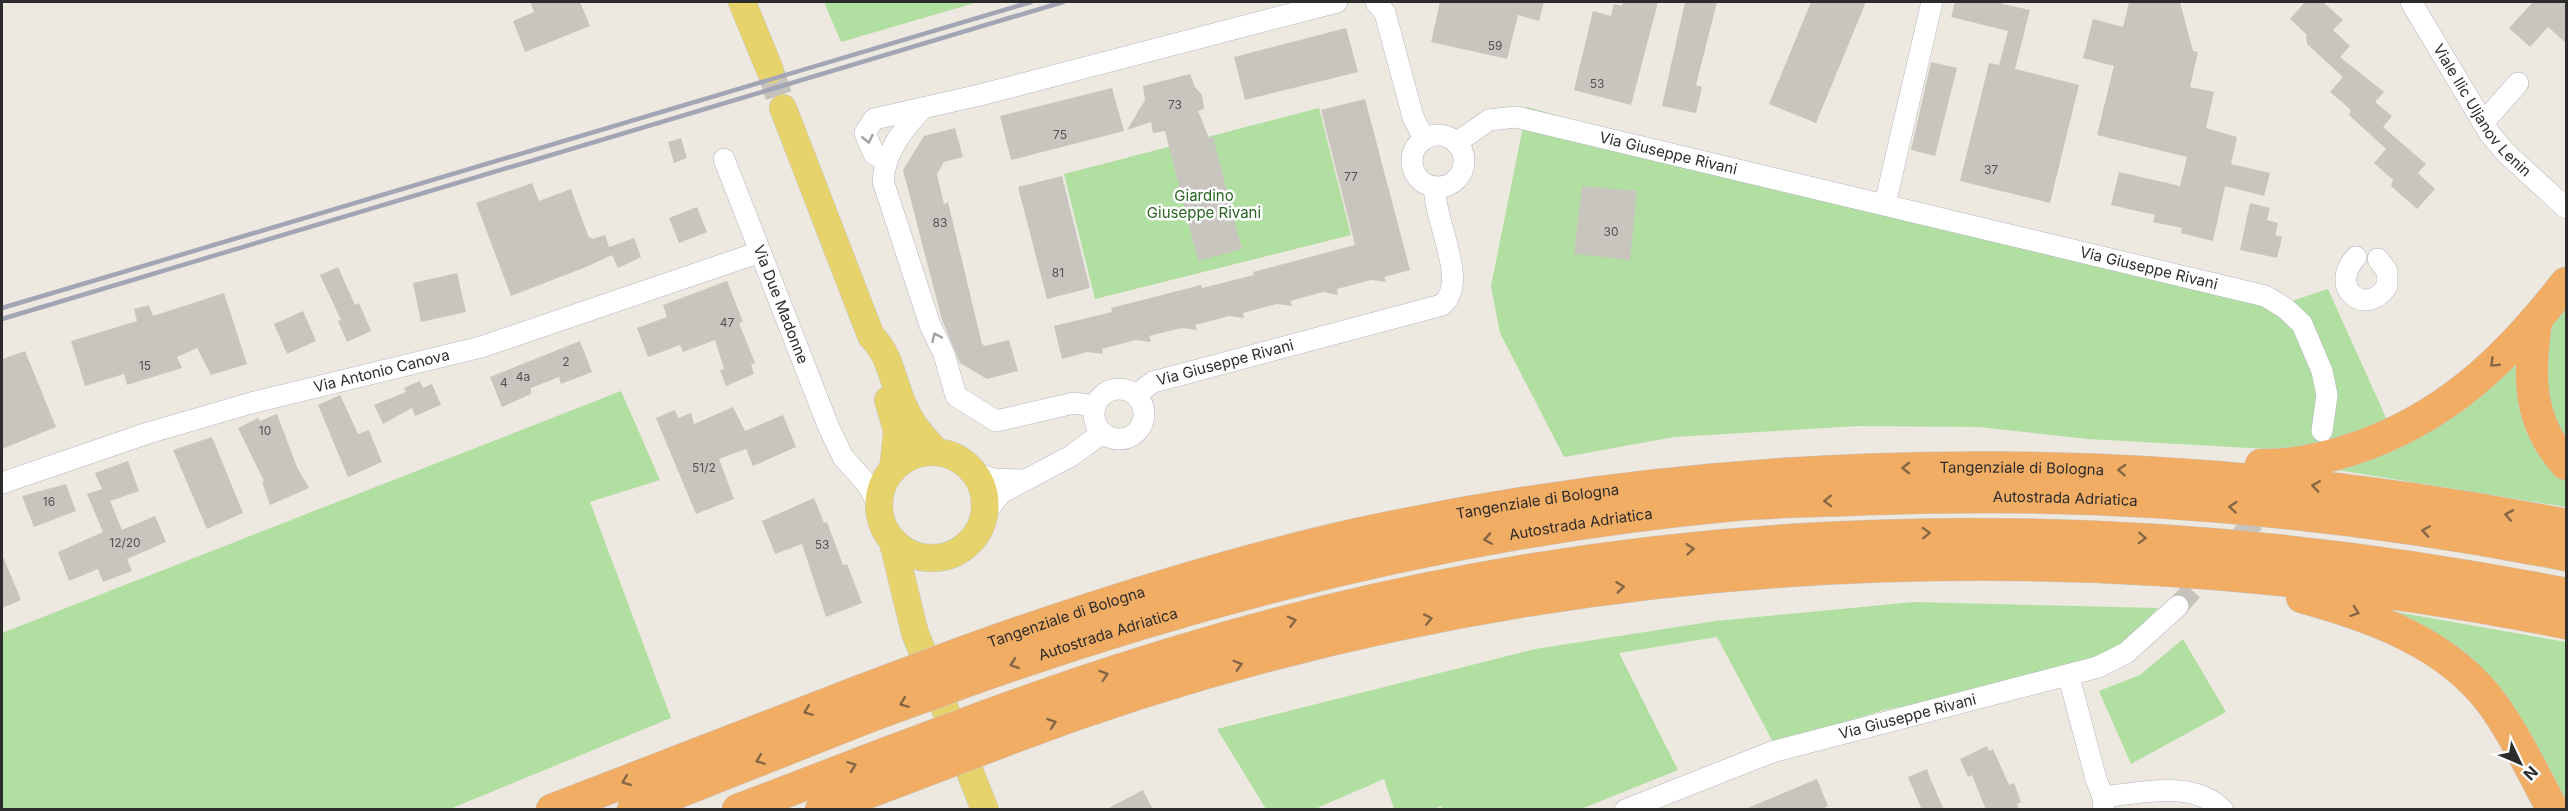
<svg xmlns="http://www.w3.org/2000/svg" width="2568" height="811" font-family="Inter,sans-serif">
	<rect width="100%" height="100%" fill="#ede8e0"/>
	<path fill="#b1dfa1" d="M824,2H978L841,42Z
		M1527,107L1994,238L2277,306L2328,289L2387,420L2325,445L2268,449L2088,439L1979,427L1859,426L1674,437L1564,457L1500,333L1491,286Z
		M1319,108L1351,235L1095,299L1064,174Z
		M2566,301V449L2546,413L2547,334Z
		M2515,354L2566,477V507L2337,470Z
		M621,391L660,480L590,502L671,718L450,809H2V633Z
		M1914,602L2158,608L2115,652L1941,699L1884,710L1774,744L1717,637L1619,653L1678,770L1581,809L1443,810L1441,806L1433,809H1394L1384,779L1315,809H1266L1217,729L1535,649L1716,621Z
		M2391,611L2566,642V809L2521,730Z
		M2183,639L2226,712L2131,764L2099,691L2140,675Z"/>
	<path fill="#c8c5bf" d="M530,2H580L590,26L525,52L513,21L534,12Z
		M1440,2H1544L1539,21L1518,15L1507,59L1431,42Z
		M1623,2H1658L1631,105L1574,90L1593,11L1611,16L1614,4L1622,6Z
		M1685,2H1717L1696,85L1702,87L1696,113L1662,106Z
		M1811,2H1866L1816,123L1769,104Z
		M1955,2H2002V4L2030,10L2015,69L2079,85L2050,203L1960,181L1989,63L1999,65L2008,31L1951,17Z
		M2129,2H2180L2193,51L2198,52L2190,87L2214,92L2206,128L2237,137L2231,164L2270,173L2264,196L2225,186L2213,241L2181,233L2182,228L2153,222L2155,215L2111,205L2119,172L2180,186L2187,157L2097,135L2114,66L2083,58L2093,19L2123,27Z
		M2305,2H2323L2343,20L2333,30L2350,46L2340,57L2384,92L2375,102L2392,116L2383,127L2426,164L2418,173L2435,189L2417,209L2391,186L2393,180L2374,163L2386,149L2349,115L2351,110L2330,92L2343,77L2307,44L2306,34L2290,19Z
		M2533,2H2566V43L2548,27L2530,47L2509,28Z
		M1346,28L1358,72L1245,100L1234,57Z
		M1931,62L1957,68L1935,156L1911,150Z
		M1190,74L1195,87L1202,95L1204,109L1198,111L1209,138L1213,137L1242,249L1198,261L1165,131L1153,133L1151,122L1127,130L1145,100L1143,86Z
		M1112,88L1124,131L1011,160L1000,116Z
		M1365,99L1410,270L1384,277L1386,282L1371,280L1337,289L1338,295L1323,292L1290,301L1292,306L1277,304L1243,313L1244,318L1229,316L1195,325L1197,330L1182,328L1149,336L1151,342L1135,340L1102,349L1103,354L1087,352L1062,359L1054,326L1112,312L1111,308L1201,285L1202,288L1254,275L1253,272L1355,245L1321,110Z
		M955,128L963,157L944,162L937,174L944,204L948,202L982,344L985,346L1009,340L1018,371L987,379L960,363L942,320L903,170L924,136Z
		M681,138L687,158L674,163L668,142Z
		M1062,176L1090,288L1047,299L1018,187Z
		M532,183L539,201L571,189L589,238L591,237L592,239L605,235L609,247L634,238L641,257L618,268L611,253L612,255L586,267L511,296L476,203Z
		M1582,186L1637,191L1630,260L1574,254Z
		M2250,203L2270,208L2267,220L2278,223L2275,235L2282,237L2277,258L2240,250Z
		M697,207L707,232L679,243L669,218Z
		M338,267L355,305L359,303L371,331L347,342L338,321L341,320L320,275Z
		M457,273L466,312L421,322L413,283Z
		M727,281L743,322L739,323L755,363L751,364L754,374L726,386L720,370L724,369L715,340L683,352L680,345L648,357L637,328L667,317L663,305Z
		M224,293L247,364L211,375L197,348L177,357L182,368L127,385L124,374L85,386L71,341L137,321L134,309L149,305L153,316Z
		M303,311L316,341L287,354L274,324Z
		M580,341L592,372L561,384L559,377L531,388V394L502,407L490,377Z
		M25,351L56,427L2,449V359Z
		M420,381L423,388L432,384L441,405L415,416L412,408L383,424L374,405L406,392L404,388Z
		M340,395L358,434L369,430L382,462L348,477L318,405Z
		M733,407L745,431L783,415L796,447L753,466L746,449L719,459L734,499L696,514L656,418L675,410L678,418L691,413L694,424Z
		M277,414L297,467L309,488L270,505L262,482L264,481L238,428L258,418L260,421Z
		M212,437L243,513L207,529L173,450Z
		M128,461L139,491L110,501L122,530L155,516L166,542L127,559L132,571L103,582L98,569L69,581L58,552L103,532L87,494L102,489L95,473Z
		M66,484L76,511L34,527L22,496Z
		M814,498L824,523L827,522L843,565L847,564L862,603L826,617L802,544L775,554L762,521Z
		M2,554L21,600L2,608Z
		M1987,746L1989,751L1993,749L2009,785L2014,783L2021,802L2017,804L2019,810H1986L1972,775L1968,777L1960,759Z
		M1927,769L1930,778L1944,810H1922L1908,777Z
		M1817,779L1828,806L1820,810H1743Z
		M1143,790L1153,810H1105Z"/>
	<g fill="none" stroke-linecap="round" stroke-linejoin="round">
		<path stroke="#c6c2bc" stroke-width="21" stroke-dasharray="21 10" stroke-linecap="butt" d="M2178,606L2270,504"/>
		<path stroke="#c6c2bc" stroke-width="27" stroke-dasharray="27 14" stroke-linecap="butt" d="M770,70L783,108"/>
		<defs>
			<g id="minor">
				<path d="M1376,2L1385,13L1413,117L1424,139"/>
				<path id="s1" d="M2411,2L2490,134L2506,153L2566,208"/>
				<path d="M922,109C903,129 885,152 883,181L930,325L944,354L956,396L996,421L1074,403L1095,406"/>
				<path d="M2483,123L2518,83"/>
				<circle cx="1438" cy="161" r="26"/>
				<path id="s2" d="M1456,143L1489,120L1516,117L2265,296L2285,308L2302,324L2322,371L2327,395L2322,431"/>
				<path id="s3" d="M724,159L829,428L843,457L867,484L879,505"/>
				<path d="M886,160L874,154L865,133L874,119L980,95L1337,2"/>
				<path d="M1885,204L1932,2"/>
				<path d="M2356,257C2327,289 2367,318 2387,286V271L2378,259"/>
				<circle cx="1119" cy="414" r="25"/>
				<path id="s4" d="M1136,395L1153,382L1442,305C1470,282 1433,220 1435,188"/>
				<path d="M971,471L993,479L1021,480"/>
				<path id="s5" d="M2,483L148,433L251,403L481,347L760,252"/>
				<path d="M983,516L1001,493L1071,456L1102,433"/>
				<path d="M2069,677L2096,779L2103,797L2104,810"/>
				<path d="M2103,797C2140,793 2193,779 2223,810"/>
				<path id="s6" d="M1625,810L1772,752L2098,667L2126,653L2178,606"/>
			</g>
			<path id="major" d="M742,2L770,70
				M783,108L871,336C892,356 893,386 906,411C913,427 925,439 937,452
				M888,400L897,431L893,469
				M879 505a53 53 0 1 1 106 0a53 53 0 1 1-106 0Z
				M892,539L915,633L985,810"/>
			<g id="highway">
				<path d="M2536,322C2528,375 2528,422 2566,464"/>
				<path d="M2261,465C2291,466 2322,459 2350,450C2444,420 2507,359 2566,283"/>
				<path d="M2302,597C2372,616 2450,644 2494,706C2517,738 2534,775 2553,810"/>
				<path id="s7" d="M964,652C1098,604 1233,561 1372,531C1766,447 2172,448 2566,525"/>
				<path id="s8" d="M975,678C1221,591 1474,529 1734,505C1779,501 1826,501 1872,499C2105,490 2337,510 2566,555"/>
				<path d="M989,715C1147,657 1312,609 1477,579C1840,512 2206,523 2566,594"/>
				<path d="M998,743C1497,551 2044,519 2566,623"/>
				<path d="M552,810L863,690"/>
				<path d="M633,810L873,715"/>
				<path d="M738,810L887,753"/>
				<path d="M821,810L901,780"/>
			</g>
		</defs>
		<use href="#minor" stroke="#b3b5be" stroke-width="22"/>
		<use href="#major" stroke="#c8c8c8" stroke-width="28"/>
		<use href="#highway" stroke="#c8c8c8" stroke-width="33"/>
		<use href="#minor" stroke="#fff" stroke-width="21"/>
		<use href="#major" stroke="#e6d36b" stroke-width="27"/>
		<use href="#highway" stroke="#f2ad65" stroke-width="32"/>
		<path stroke="#a3a4b5" stroke-width="4.5" d="M2,308L1031,2
			M2,319L1063,2"/>
		<defs>
			<path id="highway-bridge" d="M863,690L964,652
				M873,715L975,678
				M887,753L989,715
				M901,780L998,743"/>
		</defs>
		<use href="#highway-bridge" stroke="#c8c8c8" stroke-width="33" stroke-linecap="butt"/>
		<use href="#highway-bridge" stroke="#f2ad65" stroke-width="32"/>
	</g>
	<defs><path id="oneway-chevron" d="M-2-3.5L2.5 0L-2 3.5" fill="none" stroke-width="1.6" stroke-linecap="round" stroke-linejoin="round" transform="scale(1.5)"/></defs>
	<g stroke="#a0a0a0">
		<use href="#oneway-chevron" transform="translate(868 139) rotate(77)"/>
		<use href="#oneway-chevron" transform="translate(936 337) rotate(-115)"/>
	</g>
	<g stroke="#856646">
		<use href="#oneway-chevron" transform="translate(2494 363) rotate(136)"/>
		<use href="#oneway-chevron" transform="translate(1906 468) rotate(179)"/>
		<use href="#oneway-chevron" transform="translate(2122 470) rotate(-177)"/>
		<use href="#oneway-chevron" transform="translate(2316 486) rotate(-172)"/>
		<use href="#oneway-chevron" transform="translate(1828 501) rotate(178)"/>
		<use href="#oneway-chevron" transform="translate(2233 507) rotate(-175)"/>
		<use href="#oneway-chevron" transform="translate(2509 515) rotate(-170)"/>
		<use href="#oneway-chevron" transform="translate(2426 531) rotate(-171)"/>
		<use href="#oneway-chevron" transform="translate(1926 533) rotate(-2)"/>
		<use href="#oneway-chevron" transform="translate(2142 538) rotate(2)"/>
		<use href="#oneway-chevron" transform="translate(1488 539) rotate(171)"/>
		<use href="#oneway-chevron" transform="translate(1690 549) rotate(-5)"/>
		<use href="#oneway-chevron" transform="translate(1620 587) rotate(-7)"/>
		<use href="#oneway-chevron" transform="translate(2355 612) rotate(19)"/>
		<use href="#oneway-chevron" transform="translate(1428 619) rotate(-11)"/>
		<use href="#oneway-chevron" transform="translate(1292 621) rotate(-14)"/>
		<use href="#oneway-chevron" transform="translate(1014 664) rotate(161)"/>
		<use href="#oneway-chevron" transform="translate(1238 665) rotate(-16)"/>
		<use href="#oneway-chevron" transform="translate(1104 675) rotate(-18)"/>
		<use href="#oneway-chevron" transform="translate(904 703) rotate(159)"/>
		<use href="#oneway-chevron" transform="translate(808 711) rotate(159)"/>
		<use href="#oneway-chevron" transform="translate(1052 723) rotate(-19)"/>
		<use href="#oneway-chevron" transform="translate(760 760) rotate(159)"/>
		<use href="#oneway-chevron" transform="translate(852 766) rotate(-20)"/>
		<use href="#oneway-chevron" transform="translate(626 781) rotate(159)"/>
	</g>
	<g text-anchor="middle" stroke-width="5" stroke-linejoin="round" paint-order="stroke">
		<g font-size="12" fill="#535251">
			<text x="1495" y="50">59</text>
			<text x="1597" y="88">53</text>
			<text x="1175" y="109">73</text>
			<text x="1060" y="139">75</text>
			<text x="1991" y="174">37</text>
			<text x="1351" y="181">77</text>
			<text x="940" y="227">83</text>
			<text x="1611" y="236">30</text>
			<text x="1058" y="277">81</text>
			<text x="727" y="327">47</text>
			<text x="566" y="366">2</text>
			<text x="145" y="370">15</text>
			<text x="523" y="381">4a</text>
			<text x="504" y="387">4</text>
			<text x="265" y="435">10</text>
			<text x="704" y="472">51/2</text>
			<text x="49" y="506">16</text>
			<text x="125" y="547">12/20</text>
			<text x="822" y="549">53</text>
		</g>
		<g font-size="15" fill="#2c2c2c" stroke="#fff">
			<text dy="5" stroke="none"><textPath href="#s1" startOffset="130">Viale Ilic Uljanov Lenin</textPath></text>
			<text dy="5" stroke="none"><textPath href="#s2" startOffset="224">Via Giuseppe Rivani</textPath></text>
			<text dy="5" stroke="none"><textPath href="#s2" startOffset="718">Via Giuseppe Rivani</textPath></text>
			<text dy="5" stroke="none"><textPath href="#s3" startOffset="156">Via Due Madonne</textPath></text>
			<text dy="5" stroke="none"><textPath href="#s4" startOffset="96">Via Giuseppe Rivani</textPath></text>
			<text dy="5" stroke="none"><textPath href="#s5" startOffset="396">Via Antonio Canova</textPath></text>
			<text dy="5" stroke="none"><textPath href="#s7" startOffset="1080">Tangenziale di Bologna</textPath></text>
			<text dy="5" stroke="none"><textPath href="#s8" startOffset="1112">Autostrada Adriatica</textPath></text>
			<text dy="5" stroke="none"><textPath href="#s7" startOffset="594">Tangenziale di Bologna</textPath></text>
			<text dy="5" stroke="none"><textPath href="#s8" startOffset="626">Autostrada Adriatica</textPath></text>
			<text dy="5" stroke="none"><textPath href="#s7" startOffset="108">Tangenziale di Bologna</textPath></text>
			<text dy="5" stroke="none"><textPath href="#s8" startOffset="140">Autostrada Adriatica</textPath></text>
			<text dy="5" stroke="none"><textPath href="#s6" startOffset="298">Via Giuseppe Rivani</textPath></text>
		</g>
		<g font-size="15" fill="#296521" stroke="#fff">
			<text x="1204" y="201">Giardino<tspan x="1204" dy="17">Giuseppe Rivani</tspan></text>
		</g>
	</g>
	<rect width="2568" height="811" fill="none" stroke="#2c2c2c" stroke-width="6"/>
	<g transform="translate(2520 763) rotate(134)" stroke="#ffffff" stroke-width="4.5" paint-order="stroke">
	<path d="M0-4.5L10 22L0 15L-10 22Z" fill="#2c2c2c"/>
	<text y="-9" font-size="16" font-weight="bold" text-anchor="middle" fill="#2c2c2c">N</text>
	</g>
</svg>
